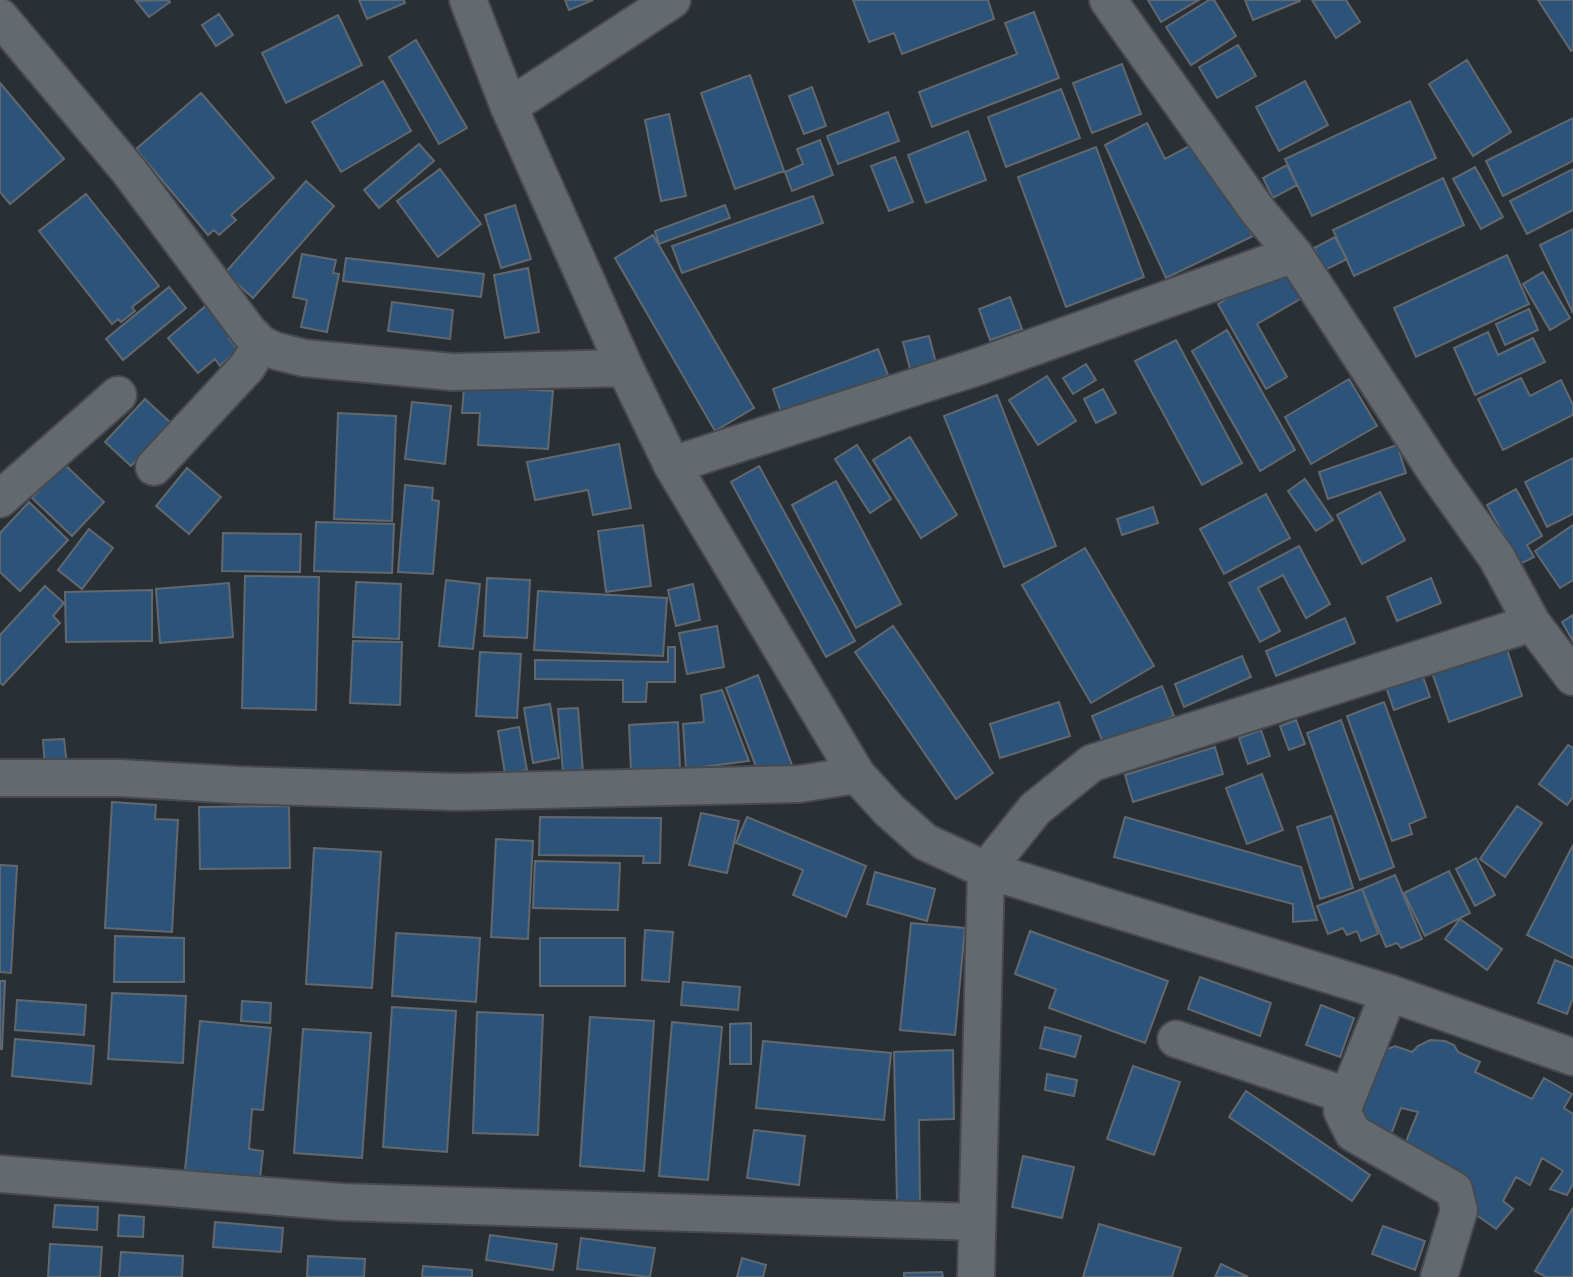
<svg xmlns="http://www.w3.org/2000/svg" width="1573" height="1277" font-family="'IBM Plex Serif',serif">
	<rect width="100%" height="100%" fill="#2a2f34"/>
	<path fill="#2c547a" stroke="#63686f" stroke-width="2" d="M169,0L170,2L149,17L136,1Z
		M359,0H404L405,3L367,19Z
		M565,0H593L569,10Z
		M853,0H988L994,19L902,54L894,33L869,42Z
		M1148,0H1199L1161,22Z
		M1209,0H1214L1236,36L1191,65L1166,27Z
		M1245,0H1300V1L1253,20Z
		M1312,0H1346L1360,22L1336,38Z
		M1538,0H1573V50L1571,51Z
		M1034,12L1059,78L932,127L919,92L1017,54L1005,23Z
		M219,14L233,35L216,46L202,25Z
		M338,15L362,65L286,103L262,53Z
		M416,40L467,128L439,144L389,57Z
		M1238,45L1256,76L1217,98L1199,67Z
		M1467,60L1511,132L1473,156L1429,84Z
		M1122,64L1141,114L1092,133L1073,83Z
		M750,75L784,171L735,189L701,93Z
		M383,81L411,131L341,172L312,122Z
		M1305,81L1328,125L1279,151L1256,107Z
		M0,83L64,159L10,204L0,192Z
		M812,87L826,126L804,134L789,96Z
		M1061,89L1080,138L1006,167L988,117Z
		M201,93L274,178L231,215L236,220L219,235L214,230L208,235L136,149Z
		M1410,101L1436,158L1312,216L1285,159Z
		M888,112L899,141L838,164L827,136Z
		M669,114L686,196L661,201L645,120Z
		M1573,118V161L1503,196L1486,161Z
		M1147,123L1165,159L1193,144L1253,236L1166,278L1105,145Z
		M968,131L986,180L926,203L908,155Z
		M820,140L833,175L792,191L785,172L803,164L797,149Z
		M419,144L434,161L379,208L364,190Z
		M1096,147L1144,277L1066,307L1018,177Z
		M895,157L913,202L889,211L871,166Z
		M1287,165L1297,185L1273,198L1263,178Z
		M1475,167L1503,217L1481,229L1453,179Z
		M440,169L481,224L438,257L397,201Z
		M1573,169V210L1527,234L1510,201Z
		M1443,178L1464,225L1354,276L1333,230Z
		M306,181L334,206L253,298L225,273Z
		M86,194L159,286L132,307L135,311L121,322L118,319L112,324L39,231Z
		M813,196L823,223L682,273L672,246Z
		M515,205L531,259L501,268L485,215Z
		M725,205L730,218L659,244L655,231Z
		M1573,229V313L1540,245Z
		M653,235L754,408L715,431L615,258Z
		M1335,237L1347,259L1325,270L1314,248Z
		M302,254L336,260L333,273L339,274L327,332L301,327L307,300L293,297Z
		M1507,255L1529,304L1416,357L1394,308Z
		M346,258L484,274L481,297L343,281Z
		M1283,266L1302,298L1257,324L1287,377L1266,389L1218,304Z
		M528,268L539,332L505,338L494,275Z
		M1543,272L1570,318L1550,330L1523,284Z
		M169,287L186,308L123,360L106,339Z
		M1010,297L1022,329L990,340L979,309Z
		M392,302L453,310L450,339L388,331Z
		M208,304L234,335L229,339L238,350L220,366L215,359L198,373L168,338Z
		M1529,309L1538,330L1505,345L1496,324Z
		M1227,330L1295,450L1260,471L1192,351Z
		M1488,332L1498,355L1533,338L1545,362L1475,395L1454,348Z
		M929,336L936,363L910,369L903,342Z
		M1176,340L1242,463L1202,485L1135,361Z
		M878,349L888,375L782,415L773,389Z
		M1086,364L1096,380L1073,394L1063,378Z
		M1047,376L1076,421L1038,445L1009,400Z
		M1521,378L1530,396L1561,380L1573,405V415L1503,450L1478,399Z
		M1349,379L1377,426L1311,464L1285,417Z
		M464,386L553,391L548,449L478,445L480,413H462Z
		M1103,389L1116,413L1096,423L1084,399Z
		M997,395L1056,546L1004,567L944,416Z
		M145,399L171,423L131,466L105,442Z
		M412,402L451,406L445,464L405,459Z
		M338,413L396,416L392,521L334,519Z
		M910,437L957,515L921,538L873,460Z
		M619,444L631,508L593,515L588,490L535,500L527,462Z
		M857,445L891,499L870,513L835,459Z
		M1397,445L1406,473L1328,499L1319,472Z
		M1573,458V514L1547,527L1525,482Z
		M64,464L104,502L72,536L32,498Z
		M759,466L855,641L826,657L731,482Z
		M187,468L221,497L189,534L156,506Z
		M1305,479L1333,520L1316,531L1288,491Z
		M836,481L901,604L856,628L792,505Z
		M405,485L433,488L432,500L439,501L433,574L398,572Z
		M1516,489L1542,536L1527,545L1534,557L1520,564L1487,505Z
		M1380,492L1405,540L1362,564L1337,515Z
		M1266,494L1290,538L1224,574L1200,529Z
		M29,502L68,540L20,591L0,572V533Z
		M1153,507L1158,523L1122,535L1117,519Z
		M316,522L394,524L392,573L314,571Z
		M643,525L651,586L606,592L598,531Z
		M1573,525V580L1560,588L1535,551Z
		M89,529L113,548L82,589L58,570Z
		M223,533L301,534L300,572L222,571Z
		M1299,546L1330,604L1306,618L1283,575L1258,588L1280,631L1260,642L1229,583Z
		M1085,548L1154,666L1091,703L1022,585Z
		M245,576L319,577L316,710L242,708Z
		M487,578L530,580L527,638L484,636Z
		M1431,578L1441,603L1397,621L1387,597Z
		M446,580L480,584L473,649L439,646Z
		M356,582L401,584L399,639L353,637Z
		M229,583L233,637L160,643L156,589Z
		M693,584L700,620L676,626L668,590Z
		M45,586L64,603L53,616L60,623L3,685L0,683V635Z
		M152,590V641L66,642L65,592Z
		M538,591L667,598L663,656L534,650Z
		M1573,615V641L1562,622Z
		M1345,618L1355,643L1276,676L1266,651Z
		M717,626L724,667L687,674L679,633Z
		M893,626L993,773L956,799L855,652Z
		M353,641L402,642L400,705L350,703Z
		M1505,643L1522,696L1449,722L1431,669Z
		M668,647H675V682H647L646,702H623V680L535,679V660L668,662Z
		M480,652L521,654L517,718L476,716Z
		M1242,656L1251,677L1184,707L1175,684Z
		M1422,674L1430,697L1394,710L1386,687Z
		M758,675L792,765L760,777L726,688Z
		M1162,686L1174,716L1104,745L1092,716Z
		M722,690L749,761L686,769L683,724L704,722L701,695Z
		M1059,702L1070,736L1000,758L990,724Z
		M1384,702L1426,817L1409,824L1412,834L1392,841L1347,716Z
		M550,704L559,758L533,763L524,708Z
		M578,708L583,772L563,773L558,709Z
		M1296,720L1305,744L1289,750L1280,726Z
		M1341,720L1394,867L1360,880L1307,733Z
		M678,722L680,768L631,771L629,725Z
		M519,727L527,770L505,774L498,731Z
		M1261,730L1270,756L1248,764L1239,738Z
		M64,739L67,765L45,767L43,740Z
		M1568,745L1573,748V797L1567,805L1539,784Z
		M1215,747L1223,774L1133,802L1125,775Z
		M1262,774L1283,830L1247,844L1226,788Z
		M112,802L156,805L155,819L178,820L172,932L105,928Z
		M289,806L290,868L200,869L199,807Z
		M1517,806L1542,823L1505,877L1480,859Z
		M701,813L739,821L727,873L689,865Z
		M1331,816L1353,888L1320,899L1297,827Z
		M540,817L661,818L660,863H643L644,856L539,855Z
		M747,817L866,866L846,917L793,895L803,870L736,843Z
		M1125,817L1301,867L1317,920L1293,922V904L1114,857Z
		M496,839L533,841L528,939L491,937Z
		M1573,845V958L1527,935Z
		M314,848L381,852L372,988L306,984Z
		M1476,858L1495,895L1475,906L1456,869Z
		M535,861L620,863L618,910L533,908Z
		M0,865L17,866L11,973L0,972Z
		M1449,871L1470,913L1425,936L1404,893Z
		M875,872L935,889L927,921L867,904Z
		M1395,875L1422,939L1401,948L1397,943L1386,947L1362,889Z
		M1362,889L1378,934L1361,941L1357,931L1347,935L1343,928L1328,934L1317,906Z
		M1460,919L1502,949L1487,970L1445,939Z
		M911,923L965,928L955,1035L900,1030Z
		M645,930L673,932L669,982L642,980Z
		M1030,931L1168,981L1145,1043L1049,1008L1056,989L1015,974Z
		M396,933L480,938L476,1002L392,996Z
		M115,936L184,938V982H114Z
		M540,938H625V986H540Z
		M1555,960L1573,967V998L1567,1014L1538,1003Z
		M1200,977L1271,1003L1260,1036L1188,1009Z
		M0,981H5L2,1049H0Z
		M683,982L740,987L738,1010L681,1005Z
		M112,993L186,996L183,1063L108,1059Z
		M17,1000L86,1005L84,1035L15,1030Z
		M242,1001L271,1003L270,1023L241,1021Z
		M1321,1005L1354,1018L1340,1057L1306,1045Z
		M392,1007L456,1011L447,1152L383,1147Z
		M477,1012L543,1015L538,1135L473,1133Z
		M590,1017L654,1021L644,1171L580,1166Z
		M200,1021L271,1028L263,1110L252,1109L249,1149L263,1151L260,1178L185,1170Z
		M672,1022L722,1027L708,1180L659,1176Z
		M751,1023V1064H730V1024Z
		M1045,1027L1081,1036L1075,1057L1040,1048Z
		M303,1029L371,1033L362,1158L294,1153Z
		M15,1039L94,1046L91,1084L12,1076Z
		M1430,1040L1445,1041L1454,1045L1458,1052L1480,1062L1475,1072L1532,1099L1544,1078L1572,1094L1564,1108L1573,1114V1184L1567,1195L1550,1189L1563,1171L1542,1158L1530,1185L1516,1177L1503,1201L1513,1209L1496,1229L1461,1204L1405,1144L1418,1112L1401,1108L1392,1132L1356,1124L1369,1093L1363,1091L1380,1052L1395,1046L1412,1052L1418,1046Z
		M763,1041L891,1053L884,1120L756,1108Z
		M953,1050L954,1119L919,1120L920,1203L897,1204L894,1052Z
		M1133,1066L1180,1082L1154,1155L1107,1139Z
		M1047,1074L1077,1080L1074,1096L1045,1090Z
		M1246,1091L1370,1175L1352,1201L1229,1117Z
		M754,1130L805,1136L799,1185L747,1178Z
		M1023,1156L1074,1167L1062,1218L1012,1207Z
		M55,1205L98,1207L97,1230L53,1227Z
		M1573,1208V1277H1546L1535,1271Z
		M119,1215L144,1217L143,1237L118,1236Z
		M215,1222L283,1228L281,1252L213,1247Z
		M1099,1224L1181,1248L1172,1277H1083Z
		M1383,1226L1425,1241L1415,1270L1372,1254Z
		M490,1235L557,1244L553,1270L486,1260Z
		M581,1238L655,1248L650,1277L577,1269Z
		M50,1244L102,1247L100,1277H48Z
		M121,1252L183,1256L182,1277H119Z
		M308,1256L365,1259L364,1277H307Z
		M742,1258L766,1265L763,1277H737Z
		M1221,1264L1248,1277H1215Z
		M423,1266L472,1270V1277H422Z
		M942,1272L943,1277H904V1273Z"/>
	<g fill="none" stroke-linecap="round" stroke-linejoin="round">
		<defs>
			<path id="minor" d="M468,0L509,107L625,368L672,465L857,775L889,810L925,842L986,870L1389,993L1573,1057
				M1108,0L1258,211L1294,254
				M0,17L129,171L249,332L261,344L276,351L304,358L452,372L625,368
				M509,107L672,0
				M672,465L980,366L1294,254L1438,475L1497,558L1532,623
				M154,467L247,367L261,344
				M0,499L118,395
				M0,778H120L238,785L457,792L799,784L857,775
				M1389,993L1342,1111L1353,1133L1454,1190L1459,1210L1439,1277
				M1176,1039L1348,1096
				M0,1174L341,1202L977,1222
				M976,1277L986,870L1035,809L1092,763L1532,623L1573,677"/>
		</defs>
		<use href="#minor" stroke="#464a4f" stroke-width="40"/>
		<use href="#minor" stroke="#63696f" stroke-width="36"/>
	</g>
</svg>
